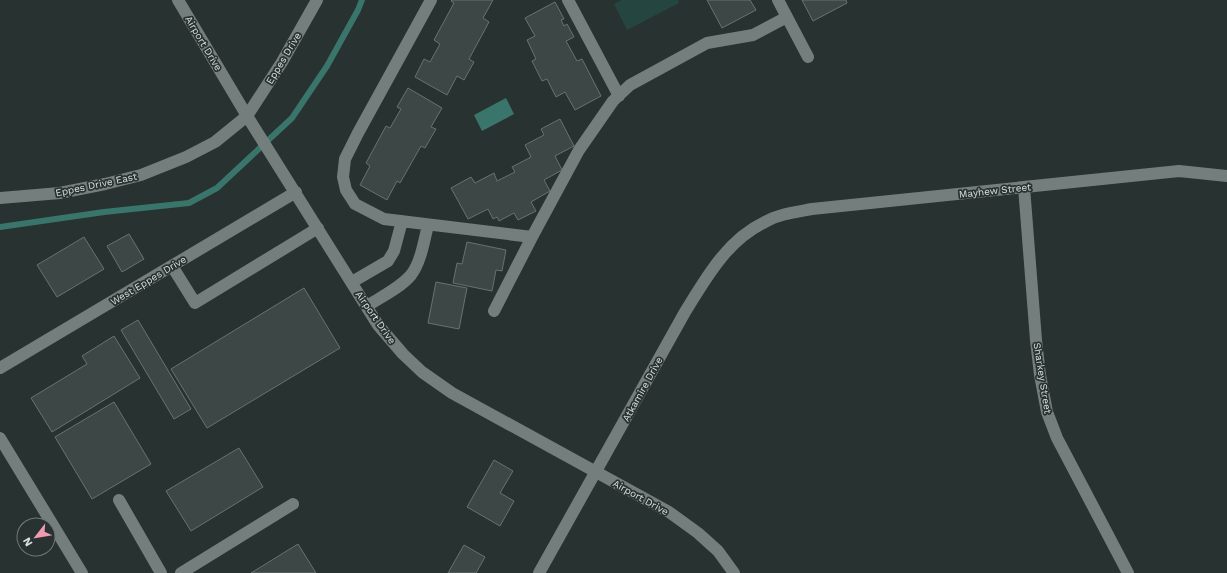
<svg xmlns="http://www.w3.org/2000/svg" width="1227" height="573" font-family="'Work Sans',sans-serif">
	<rect width="100%" height="100%" fill="#283230"/>
	<path fill="#254640" d="M622,0H678L679,3L627,30L614,4Z"/>
	<path fill="#3a756c" d="M506,98L514,114L482,131L474,115Z"/>
	<g fill="none" stroke-linecap="round" stroke-linejoin="round">
		<path stroke="#3a756c" stroke-width="6" d="M0,227L104,212L189,203L217,188L292,118L327,66L358,10L362,0"/>
	</g>
	<path fill="#3d4745" stroke="#687370" d="M452,0H493L483,18L489,22L469,59L474,62L464,80L457,76L447,95L415,77L424,59L430,62L440,44L434,40L454,3L451,1Z
		M707,0H750L756,10L722,28Z
		M802,0H846L847,3L813,21Z
		M555,2L564,19L561,20L564,26L567,24L574,37L566,41L577,61L582,59L601,96L575,110L565,92L556,97L547,79L542,81L532,61L536,59L527,40L535,36L525,18Z
		M408,88L442,108L431,127L436,129L425,148L421,146L400,183L397,181L387,200L360,185L370,166L366,163L386,126L390,128L401,109L397,107Z
		M560,119L574,146L555,156L562,170L544,180L550,191L531,202L536,211L518,220L514,213L499,221L497,217L493,219L488,209L468,219L451,188L471,177L475,183L494,173L497,181L515,172L512,167L531,157L525,145L544,135L541,129Z
		M129,234L144,259L122,272L107,246Z
		M84,237L104,269L57,297L37,265Z
		M467,242L506,250L502,271L496,270L492,291L453,283L457,263L462,264Z
		M436,282L467,288L459,329L428,323Z
		M304,288L340,348L207,428L171,369Z
		M138,320L191,409L174,419L121,330Z
		M114,336L140,378L52,432L31,398L87,364L82,356Z
		M114,402L151,464L92,499L55,437Z
		M239,448L263,487L191,531L166,491Z
		M494,460L513,471L500,493L514,501L500,526L467,507Z
		M298,544L316,573H251Z
		M464,545L485,557L476,573H448Z"/>
	<g fill="none" stroke-linecap="round" stroke-linejoin="round">
		<path stroke="#747f7d" stroke-width="12" d="M178,0L247,116L378,325L403,354L422,372L452,393L669,512L698,533L718,551L734,573
			M431,0L358,133L345,159L343,177L346,190L355,204L384,219L532,237
			M568,0L619,96
			M778,0L808,57
			M1024,187L1036,340L1040,375L1047,412L1057,438L1128,573
			M0,198L60,193L105,184L141,175L186,157L215,142L247,116L282,62L317,0
			M172,266L195,303L318,228
			M352,282L388,261L394,251L402,221
			M367,306C381,297 400,288 411,275C421,262 424,241 428,225
			M494,311L532,237L579,150L613,101L630,85L707,43L753,35L787,17
			M0,368L296,192
			M0,438L82,573
			M119,500L161,573
			M181,573L293,504
			M539,573L685,312C706,278 727,240 765,222C779,214 796,212 812,209L1179,171L1227,176"/>
	</g>
	<g text-anchor="middle" stroke-width="3.5" stroke-linejoin="round" paint-order="stroke">
		<g font-size="10" fill="#dae0df" stroke="#283230">
			<text transform="translate(204 43) rotate(59)" y="4">Airport Drive</text>
			<text transform="translate(283 58) rotate(-59)" y="4">Eppes Drive</text>
			<text transform="translate(96 184) rotate(-12)" y="4">Eppes Drive East</text>
			<text transform="translate(995 190) rotate(-6)" y="4">Mayhew Street</text>
			<text transform="translate(148 280) rotate(-31)" y="4">West Eppes Drive</text>
			<text transform="translate(376 317) rotate(55)" y="4">Airport Drive</text>
			<text transform="translate(1043 378) rotate(81)" y="4">Sharkey Street</text>
			<text transform="translate(642 389) rotate(-61)" y="4">Atkamire Drive</text>
			<text transform="translate(641 497) rotate(29)" y="4">Airport Drive</text>
		</g>
	</g>
	<g transform="translate(36 537) rotate(239)"><circle r="19" fill="#283230" stroke="#6f7876"/>
	<path d="M0-3L7 15L0 10L-7 15Z" fill="#f19ab1"/>
	<text y="-6" font-size="11" font-weight="bold" text-anchor="middle" fill="#dae0df">N</text>
	</g>
</svg>
